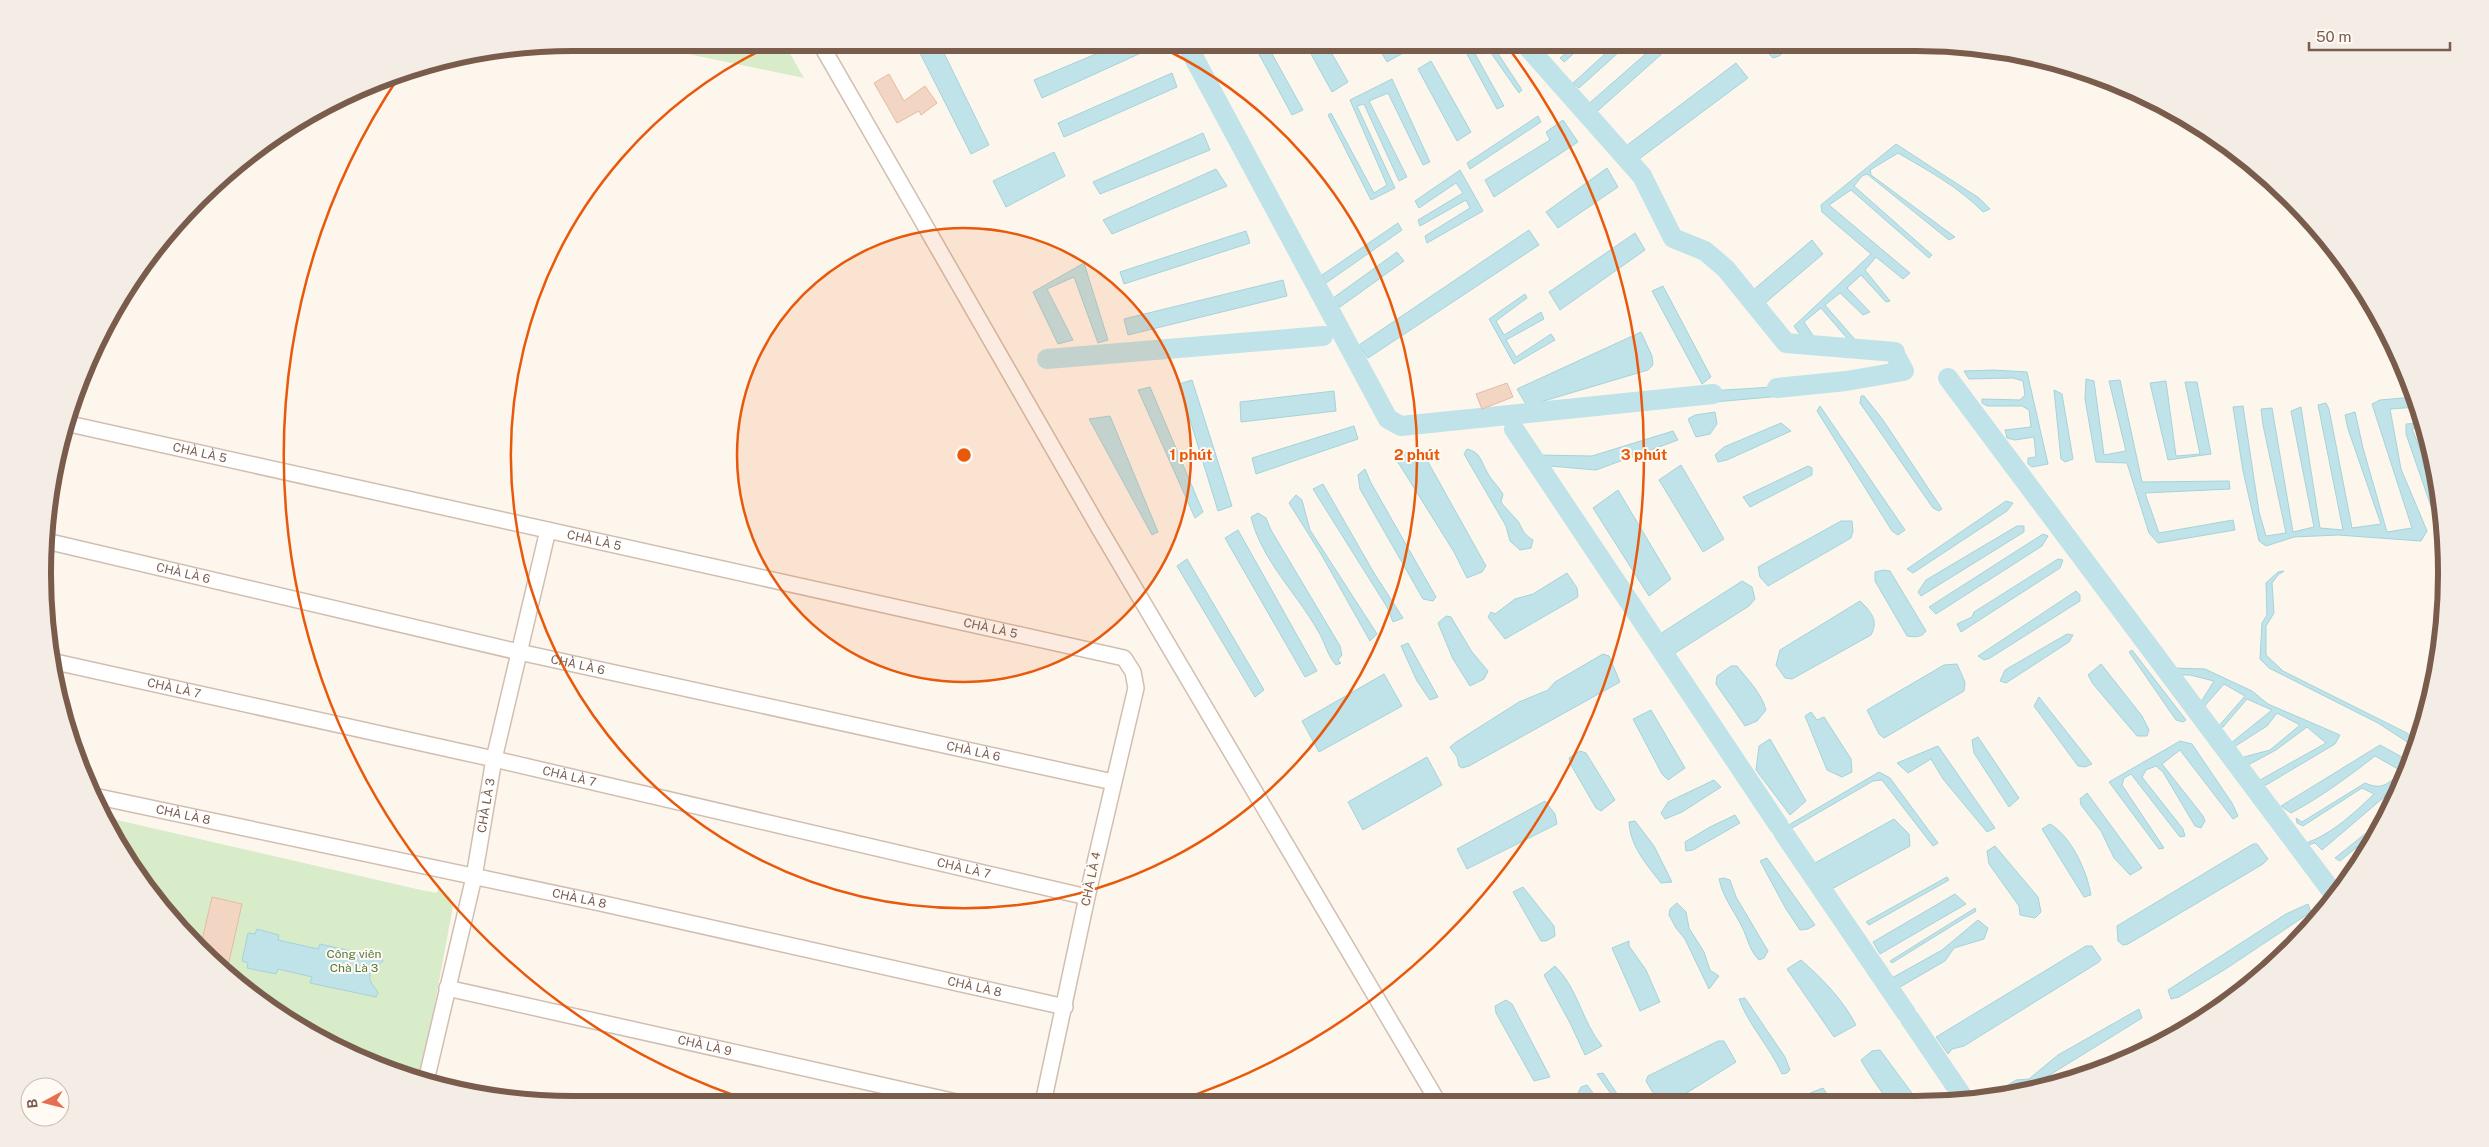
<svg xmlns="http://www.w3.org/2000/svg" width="2489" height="1147" font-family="'Public Sans',sans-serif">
	<rect width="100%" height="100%" fill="#fdf6ec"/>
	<path fill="#d8ecc9" d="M635,43H784L804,78Z
		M104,817L421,890L437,893L438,887L450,897L453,906L421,1079L371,1064L308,1033L224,973L174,923L114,839Z"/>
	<path fill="#bfe3e8" stroke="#a5d3da" d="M925,43H939L989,145L971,154L917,47Z
		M1122,43H1150L1152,48L1042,98L1034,80Z
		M1253,43H1266L1303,110L1292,115Z
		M1305,43H1326L1348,82L1332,92Z
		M1376,43H1397L1403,53L1387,62Z
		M1461,43H1469L1504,106L1497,109Z
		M1484,43H1491L1522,90L1519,93Z
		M1577,43H1586L1564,62L1560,58Z
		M1617,43H1629L1579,88L1573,83Z
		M1658,43H1674L1592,116L1585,107Z
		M1773,43H1795L1779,56L1773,58L1768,53L1767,47Z
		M1431,61L1471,132L1457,141L1418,69Z
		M1736,63L1748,78L1639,159L1626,146Z
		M1172,73L1177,87L1064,137L1058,123Z
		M1392,79L1430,162L1423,165L1388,93L1369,101L1407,177L1399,181L1364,104L1357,106L1395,188L1371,200L1328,115L1331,113L1374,193L1387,185L1350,100Z
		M1538,116L1541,122L1470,169L1467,163Z
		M1563,120L1578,142L1494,197L1485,180L1550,140L1546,132Z
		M1203,133L1210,150L1100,194L1093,182Z
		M1896,144L1979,198L1990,209L1983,212C1959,187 1927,170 1898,153L1870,170L1871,175L1955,237L1949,240L1867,174L1862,176L1854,186L1932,255L1929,258L1851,190L1829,205L1910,273L1903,279L1876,257L1865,270L1890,301L1886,302L1861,275L1847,288L1870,312L1863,315L1840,293L1825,305L1857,342L1852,344L1821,308L1804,322L1816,340L1803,339L1794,326L1871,254L1822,212L1821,205Z
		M1054,152L1065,176L1006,207L993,181Z
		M1607,168L1618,187L1558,228L1546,212Z
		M1216,169L1227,186L1112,234L1103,220Z
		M1460,170L1483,211L1427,243L1425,236L1470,208L1466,200L1420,226L1418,220L1463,193L1456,183L1419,208L1415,201Z
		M1398,223L1402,230L1326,283L1322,275Z
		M1529,230L1539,245L1368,358L1359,345Z
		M1246,231L1250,243L1124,284L1120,272Z
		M1635,233L1645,250L1560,310L1549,292Z
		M1812,240L1823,254L1764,304L1752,291Z
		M1397,252L1404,261L1340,307L1333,298Z
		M1084,263L1108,340L1098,343L1074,277L1047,289L1073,340L1058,344L1033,292Z
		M1283,280L1287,296L1128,335L1124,319Z
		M1663,286L1711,377L1702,384L1652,291Z
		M1525,294L1527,298L1496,321L1504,335L1541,312L1544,319L1506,340L1516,357L1551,334L1555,340L1514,364L1489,319Z
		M1641,332L1652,356L1653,365L1648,370L1527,406L1517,389Z
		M1993,370L2027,372L2048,464L2032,467L2028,464V458L2036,457L2034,437L2015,440L2007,438L2005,430L2031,427L2029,410L2022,406H1987L1982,403V399L2020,400L2025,395L2023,381L2013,378L1969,379L1964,371Z
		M2086,379L2094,381L2104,455L2126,451L2109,381L2120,380L2142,482L2229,481L2230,489L2145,493L2159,533L2233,520L2235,530L2158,543L2149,533L2127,463L2096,462L2085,399Z
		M1192,380L1232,506L1218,511L1179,384Z
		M2166,381L2176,456L2200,454L2185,382H2197L2211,454L2168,460L2150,383Z
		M1804,385V394L1703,403L1688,401L1686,396L1693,392Z
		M1150,387L1203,512L1195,518L1138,390Z
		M2054,390L2062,394L2073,459L2065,462L2061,459Z
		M1334,391L1336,411L1241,422L1240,402Z
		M1861,396H1864L1883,420L1942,509L1939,511L1933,508L1860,403Z
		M2414,397L2417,407L2390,409L2401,469L2427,531L2421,541L2338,535L2294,537L2266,546L2259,541L2243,471L2233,407L2243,406L2259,512L2266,536L2286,533L2263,425L2261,409L2272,408L2293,532L2314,527L2291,411L2301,407L2320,528L2343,530L2318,405L2326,403L2329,409L2352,528L2381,524L2348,429L2345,415L2355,412L2363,448L2387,532L2412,528L2372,404L2380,400Z
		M1820,406L1905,530L1898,535L1892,531L1817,411Z
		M1715,412L1717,424L1710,434L1696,437L1688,419L1695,415Z
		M1110,416L1158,532L1152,535L1089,419Z
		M1781,423L1791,431L1727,460L1718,462L1715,455L1724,447Z
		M2422,423L2424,428L2412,429L2421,451H2430L2432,456H2422L2423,465L2431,482H2437L2438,490H2434L2441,513L2443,541L2406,434V424Z
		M1354,426L1358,439L1256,474L1252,458Z
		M1673,431L1678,440L1596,470L1539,465L1538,455L1592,456Z
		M1467,449C1481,452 1481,462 1487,472C1491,480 1498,486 1503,494L1501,502C1505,508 1510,512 1515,518C1524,527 1519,531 1533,540L1531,548L1520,550L1510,541L1506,526L1464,454Z
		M1408,451L1423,453L1486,566L1482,572L1467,578L1454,552L1396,459Z
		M1681,465L1724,539L1703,552L1659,480Z
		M1808,466L1812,468V475L1750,507L1743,497Z
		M1365,469L1371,483L1436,597L1433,601L1423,599L1360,489L1358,475Z
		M1323,484L1374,573L1403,618L1393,622L1387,607L1313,489Z
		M1618,490L1671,579L1649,596L1593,508Z
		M1296,495L1302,500L1310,530L1377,634L1370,641L1321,554L1289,503Z
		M2006,501L2013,503L2007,511L1913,573L1907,569Z
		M1258,513L1266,518L1271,530L1340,646L1342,655L1338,660L1341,663L1336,665C1327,655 1325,642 1318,631C1296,592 1262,561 1251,517Z
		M1841,521H1852L1853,531L1851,538L1768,586L1760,577L1758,567Z
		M2017,526H2024V532L1921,596L1918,592L1926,580Z
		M1238,530L1317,671L1305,677L1225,538Z
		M2043,534L2048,536L2042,546L1936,614L1929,607Z
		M1187,559L1264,690L1255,697L1177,566Z
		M2058,559L2063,560L2060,568L1961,632L1957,624L1972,617L1974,612Z
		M1884,570L1890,571L1926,631C1921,638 1915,637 1907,636L1875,581V572Z
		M2284,571L2278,575L2272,583L2274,613L2266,626V655L2283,671L2407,733L2417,741L2415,747L2378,723L2269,668L2260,659L2262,623L2267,615L2266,583L2278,572Z
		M1567,573L1577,588L1578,597L1505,639L1488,617L1491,612L1495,614L1515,599L1533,594Z
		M1742,581L1752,587L1755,599L1749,606L1672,655L1666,652L1661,642L1663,632Z
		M2076,591L2080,595V601L1990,658L1984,660L1978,656Z
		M1860,601C1871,612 1879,620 1871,635L1792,679L1785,678L1776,665L1780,650Z
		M1446,616L1451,617L1472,652L1488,671L1484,679L1470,686L1453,659L1438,623Z
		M2067,634L2073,635L2069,642L2006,683L2000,681L2005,670Z
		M1408,643L1438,697L1430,700L1417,681L1401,646Z
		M2132,650L2186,720L2183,722L2176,720L2129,652Z
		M1603,654L1609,656L1620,682L1469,766L1462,768L1459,766L1457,757L1450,747L1456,742L1519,702L1548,690L1555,682Z
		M1957,664L1965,682L1964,691L1884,738L1879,734L1867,710L1944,665Z
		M2101,664L2142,716L2149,730L2147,736H2137L2093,684L2088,675Z
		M1731,666H1737C1748,680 1762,694 1766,710L1757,721L1745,726L1716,684L1717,676Z
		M2172,668L2205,669L2252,691L2268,704L2340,735L2335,744L2266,785L2261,784L2260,780L2326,743L2307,727L2276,750L2248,765L2244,757L2270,750L2300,725L2277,713L2267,726L2234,747L2231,743L2272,710L2247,699L2223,727L2217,728L2245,696L2224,684L2202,709L2199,705L2214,681L2190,675H2181Z
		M1384,674L1402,706L1319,752L1302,721Z
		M2039,697L2092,764L2085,767L2078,766L2034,706Z
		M1651,710L1685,768L1668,780L1662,774L1633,719Z
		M1811,712L1817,720L1824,717L1851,759L1852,772L1842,777L1827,770L1805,716Z
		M1978,737L2019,798L2009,807L1974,753L1972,740Z
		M1770,739L1806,801L1790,815L1756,770L1759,746Z
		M2180,741L2192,744L2232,803L2238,816L2233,819L2180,750L2162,764L2203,816L2205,821L2201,828L2195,826L2163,772L2156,766L2146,770L2142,777L2183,829L2185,836L2180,837L2131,774L2124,778L2122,785L2164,848L2159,849L2109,782Z
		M2380,745L2411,762L2403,781L2322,850L2315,843L2301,847L2299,845C2328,838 2353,814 2374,794L2362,788L2303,826L2297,823L2296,818L2302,822L2365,783C2382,790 2385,785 2399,775L2398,769L2375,756C2348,777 2321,797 2291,813L2281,806Z
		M1938,746L1995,828L1987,832L1943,779L1931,759L1908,773L1897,763Z
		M1580,751L1586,753L1615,800L1601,811L1596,808L1571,765L1569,758Z
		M1427,757L1442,785L1363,830L1348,802Z
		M1879,772L1890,778L1938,843L1933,846L1882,780L1873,781L1792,828L1787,826Z
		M1714,780L1721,787L1682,812L1665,819L1661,813L1668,802Z
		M2087,793L2142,868L2130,875L2114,858L2101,831L2081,805L2080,799Z
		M1545,801L1555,814L1557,824L1467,869L1457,849Z
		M1735,815L1740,823L1693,850L1686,851L1685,842L1710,827Z
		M1894,819L1909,834L1910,846L1828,891L1817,877L1815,863Z
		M1635,821L1654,846L1672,882L1661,883C1647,865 1630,846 1629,822Z
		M2381,821L2373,834L2340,861L2335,858Z
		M2050,824C2071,836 2087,871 2091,895L2084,897L2042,829Z
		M2253,844H2257L2268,859L2263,864L2128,944L2123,945L2118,941L2117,926Z
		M1995,846L2038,897L2041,912L2035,918L2020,915L2019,906L1989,864L1987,851Z
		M1767,858L1815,925L1808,929L1800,930L1786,909L1760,861Z
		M1947,877L1949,880L1869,925L1866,922Z
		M1724,878L1730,880L1736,897L1768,951L1764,958L1759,960C1750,951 1748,940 1743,929C1735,912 1723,898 1719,879Z
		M1523,887L1554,926L1555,936L1546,941H1541L1513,892Z
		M1955,894L1966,904L1880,954L1873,942Z
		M1677,903L1686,912L1689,928L1704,952L1710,970L1719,976L1709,989L1685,939L1676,928L1669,915L1670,909Z
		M2308,904L2311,912L2224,970L2179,997L2171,999L2168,990L2286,914Z
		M1975,908L1976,911L1892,963L1890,961Z
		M1978,920L1988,928L1984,939L1954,948L1945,961L1900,987L1890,979L1942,950Z
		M257,929L279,935L278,940L318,949L320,944L382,958L383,961C377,967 366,971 371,982C373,986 376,988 378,993L376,997L310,983L312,977L278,969L276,974L247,968L248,963L242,961L248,933L255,934Z
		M1629,941V946L1646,970L1660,1002L1640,1011L1612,948Z
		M2086,946H2092L2101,959L2099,962L1964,1046L1952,1049L1948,1054L1936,1037Z
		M1801,960C1822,978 1843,1000 1856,1025L1834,1037L1787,969Z
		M1555,966C1578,988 1582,1022 1602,1046L1585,1055L1570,1023L1544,975Z
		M1745,998L1785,1057L1790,1070L1787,1073L1782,1074C1770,1047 1749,1026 1739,999Z
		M1506,1000L1512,1004L1550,1077L1534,1081L1496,1013L1495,1006Z
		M2139,1009L2142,1018L2027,1089L1984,1100L2016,1080L2029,1079L2058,1055Z
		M1718,1041H1724L1736,1062L1674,1101H1658L1646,1081L1648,1076Z
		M1880,1050L1917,1100H1887C1878,1086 1868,1073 1861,1060L1872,1051Z
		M1603,1073L1622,1101H1616L1597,1074Z
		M1587,1085L1599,1101H1582L1578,1093L1581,1087Z
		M1823,1088L1831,1100H1808L1807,1097L1810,1093Z"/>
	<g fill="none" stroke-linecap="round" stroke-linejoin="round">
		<path stroke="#bfe3e8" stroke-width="20" d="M1186,43L1388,419L1401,426L1713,394
			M1524,43L1642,176L1673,238L1705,251L1726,269L1786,343L1895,352
			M1047,359L1323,336
			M1948,378L2336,897
			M1777,388L1846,381L1904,371L1897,358
			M1514,429L1779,826
			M1783,832L1906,1013
			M1910,1019L1965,1100"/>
	</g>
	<path fill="#f3d5c3" stroke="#e6bba3" d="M889,74L904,101L925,86L937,103L921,115L919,111L897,123L874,83Z
		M1507,383L1513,397L1482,409L1476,394Z
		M212,897L242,904L226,975L200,949Z"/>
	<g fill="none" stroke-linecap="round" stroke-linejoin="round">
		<defs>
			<g id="street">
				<path d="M820,43L1099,528L1438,1102"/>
				<path id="s1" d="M65,423L1124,658L1133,672L1136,688L1087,897L1043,1103"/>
				<path id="s2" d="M46,541L519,652L1113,782"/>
				<path id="s3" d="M51,661L494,759L1087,897"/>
				<path id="s4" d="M94,796L600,903L1065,1007"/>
				<path id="s5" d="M447,988L961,1103"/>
				<path id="s6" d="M426,1081L474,877L494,759L548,530"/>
			</g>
		</defs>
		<use href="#street" stroke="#d1beb0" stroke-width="18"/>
		<use href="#street" stroke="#fff" stroke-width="15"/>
	</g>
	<circle cx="964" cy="455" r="227" fill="#e8590c" fill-opacity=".12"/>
	<g fill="none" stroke="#e8590c" stroke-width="2.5">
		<circle cx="964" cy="455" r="227"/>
		<path d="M1152 43A453 453 0 1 1 776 43"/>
		<path d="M760 1104A680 680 0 0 1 400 75M1507 46A680 680 0 0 1 1174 1102"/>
	</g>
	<g text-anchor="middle" stroke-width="4" stroke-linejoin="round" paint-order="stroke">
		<g font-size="12" fill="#7a5c4d" stroke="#fffaf3">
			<text dy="4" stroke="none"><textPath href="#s1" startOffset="138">CHÀ LÀ 5</textPath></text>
			<text dy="4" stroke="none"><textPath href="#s1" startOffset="542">CHÀ LÀ 5</textPath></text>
			<text dy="4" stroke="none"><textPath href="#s2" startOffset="141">CHÀ LÀ 6</textPath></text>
			<text dy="4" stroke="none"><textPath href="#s1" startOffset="948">CHÀ LÀ 5</textPath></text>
			<text dy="4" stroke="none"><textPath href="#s2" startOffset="546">CHÀ LÀ 6</textPath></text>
			<text dy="4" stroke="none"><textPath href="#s3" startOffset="126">CHÀ LÀ 7</textPath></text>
			<text dy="4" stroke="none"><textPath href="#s2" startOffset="951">CHÀ LÀ 6</textPath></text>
			<text dy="4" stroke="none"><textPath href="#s3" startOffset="531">CHÀ LÀ 7</textPath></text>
			<text dy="4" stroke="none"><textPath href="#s6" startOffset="282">CHÀ LÀ 3</textPath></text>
			<text dy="4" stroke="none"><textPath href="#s4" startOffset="91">CHÀ LÀ 8</textPath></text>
			<text dy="4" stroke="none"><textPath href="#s3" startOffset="936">CHÀ LÀ 7</textPath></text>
			<text transform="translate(1091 879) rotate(-78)" y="4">CHÀ LÀ 4</text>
			<text dy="4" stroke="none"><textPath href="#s4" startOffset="496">CHÀ LÀ 8</textPath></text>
			<text dy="4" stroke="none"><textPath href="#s4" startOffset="901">CHÀ LÀ 8</textPath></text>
			<text dy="4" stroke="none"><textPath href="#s5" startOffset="264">CHÀ LÀ 9</textPath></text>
		</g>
		<g font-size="12" fill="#537a41" stroke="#fffaf3">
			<text x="354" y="958">Công viên<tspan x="354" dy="14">Chà Là 3</tspan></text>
		</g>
	</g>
	<path d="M0 0H2489V1147H0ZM573 51H1916A522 522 0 0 1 2438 573V574A522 522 0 0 1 1916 1096H573A522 522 0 0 1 51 574V573A522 522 0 0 1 573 51Z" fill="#f4ede6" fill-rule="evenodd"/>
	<path fill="none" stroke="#7a5c4d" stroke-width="6" d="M573 51H1916A522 522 0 0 1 2438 573V574A522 522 0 0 1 1916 1096H573A522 522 0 0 1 51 574V573A522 522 0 0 1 573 51Z"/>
	<circle cx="964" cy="455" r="8" fill="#e8590c" stroke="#fffaf3" stroke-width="2.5"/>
	<g font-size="15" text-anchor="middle" font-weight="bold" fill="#e8590c" stroke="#fffaf3" stroke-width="4" stroke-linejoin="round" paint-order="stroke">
		<text x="1191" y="460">1 phút</text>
		<text x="1417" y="460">2 phút</text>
		<text x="1644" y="460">3 phút</text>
	</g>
	<g transform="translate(45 1102) rotate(263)"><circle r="24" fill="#fffaf3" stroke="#cabbb1"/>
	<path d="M0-4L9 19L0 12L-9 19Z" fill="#e76f51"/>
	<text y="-8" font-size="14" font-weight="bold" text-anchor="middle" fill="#7a5c4d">B</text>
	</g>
	<path d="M2309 42v8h141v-8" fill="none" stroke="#7a5c4d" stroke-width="2.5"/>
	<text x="2316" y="42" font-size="15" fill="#7a5c4d" stroke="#fffaf3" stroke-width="4" paint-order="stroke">50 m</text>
</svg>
